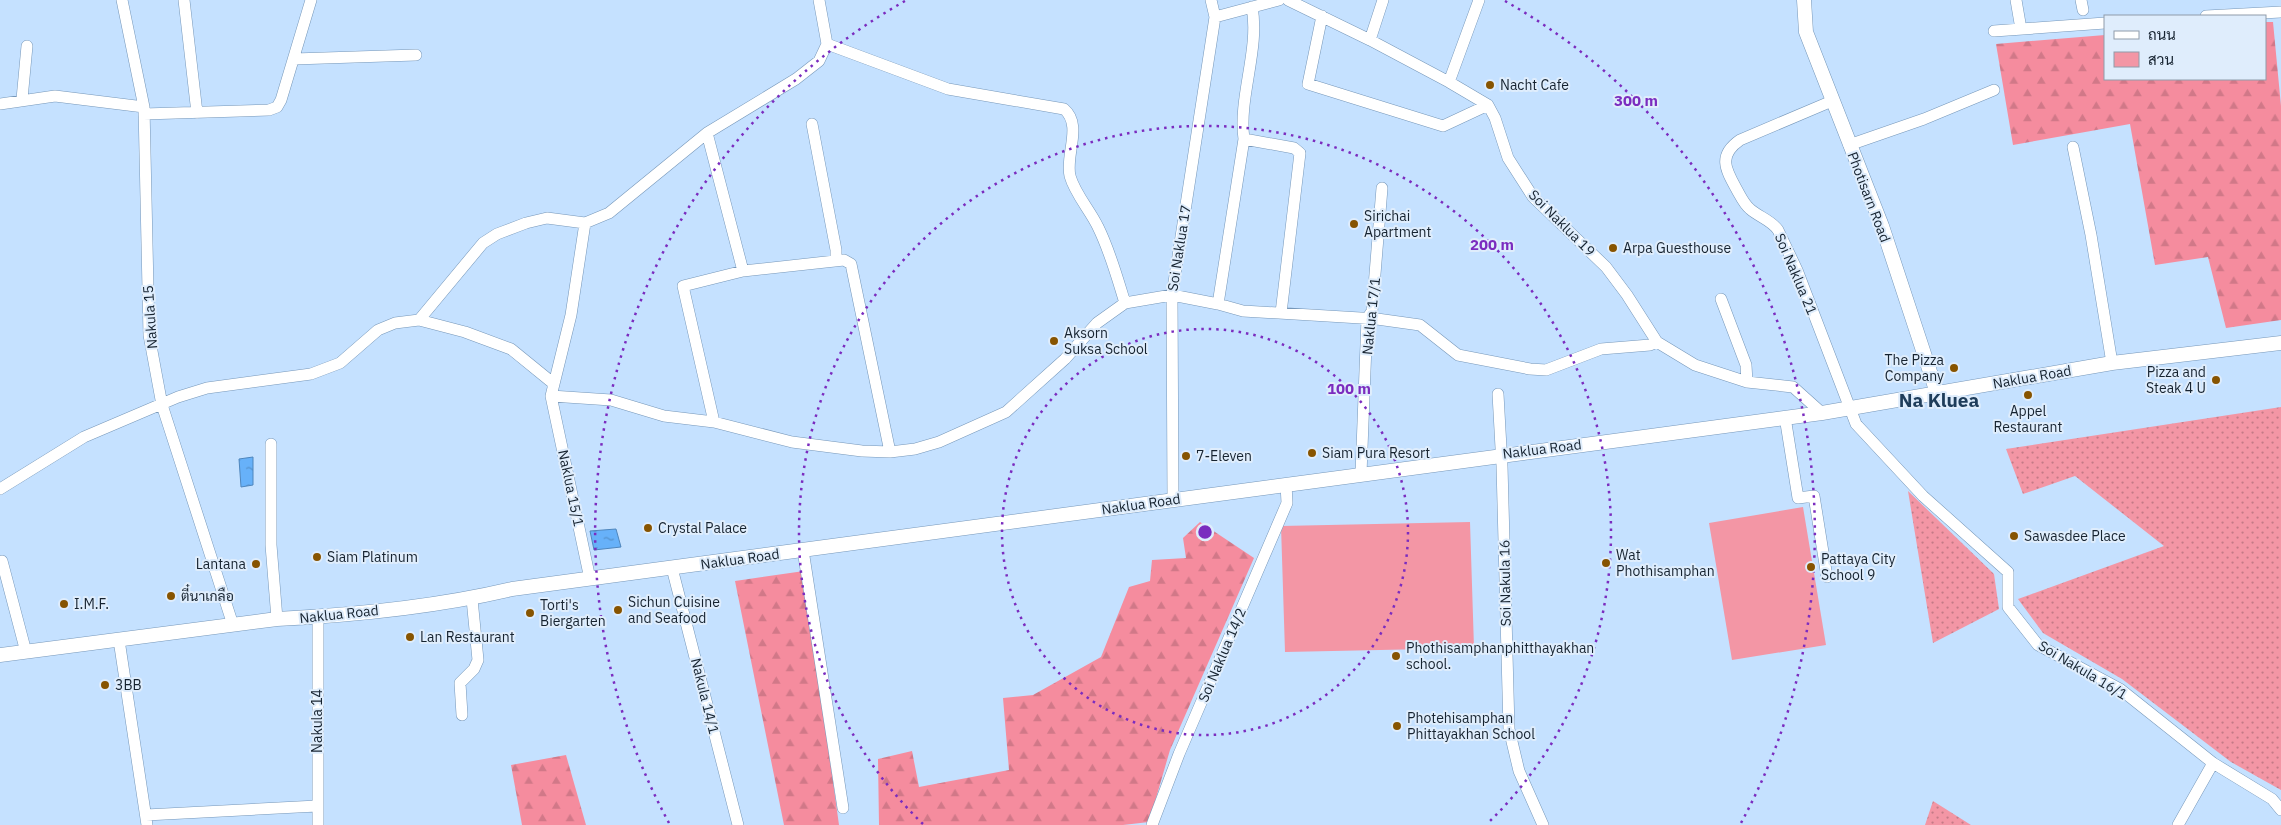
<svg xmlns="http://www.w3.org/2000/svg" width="2281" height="825" font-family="'IBM Plex Sans',Sarabun,sans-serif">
	<defs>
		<pattern id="grass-dots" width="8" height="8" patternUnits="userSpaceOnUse" patternTransform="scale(1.25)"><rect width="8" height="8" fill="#f396a5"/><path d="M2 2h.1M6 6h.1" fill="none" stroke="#c47a87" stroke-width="1.8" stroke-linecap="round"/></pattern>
		<pattern id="forest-firs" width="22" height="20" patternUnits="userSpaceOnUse" patternTransform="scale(1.25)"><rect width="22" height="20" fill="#f58c9e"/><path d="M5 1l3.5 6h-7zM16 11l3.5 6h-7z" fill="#d17888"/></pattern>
		<pattern id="water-ripples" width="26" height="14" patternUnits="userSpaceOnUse" patternTransform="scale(1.25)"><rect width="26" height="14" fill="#67b1f9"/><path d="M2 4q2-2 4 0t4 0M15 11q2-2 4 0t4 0" fill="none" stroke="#5490ca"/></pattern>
	</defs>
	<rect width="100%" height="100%" fill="#c5e1ff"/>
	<path fill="url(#grass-dots)" d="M2281,407V790L2231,762L2122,679L2043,633L2018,599L2164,546L2075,476L2023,494L2006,449Z
		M1908,491L1994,574L1999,609L1933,643Z
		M1933,801L1971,825H1925Z"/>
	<path fill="url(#forest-firs)" d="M2265,22H2273L2281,106V320L2226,328L2208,257L2155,265L2130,124L2013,145L1996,44L2105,35V79H2265Z
		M1200,522L1254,558L1170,750L1149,822L1123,825H879L878,759L912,751L919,787L1009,770L1003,698L1033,695L1101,657L1129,587L1150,581L1152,560L1186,558L1183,538Z
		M804,571L839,825H784L735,581Z
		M566,755L586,825H522L511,765Z"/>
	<path fill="#f396a5" d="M1803,507L1826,645L1732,660L1709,523Z
		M1470,522L1474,648L1285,652L1281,526Z"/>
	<path fill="url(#water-ripples)" stroke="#4f86bd" d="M253,457V485L241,487L239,459Z
		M616,529L621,547L594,550L590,531Z"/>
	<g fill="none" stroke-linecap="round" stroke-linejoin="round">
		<defs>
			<path id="minor" d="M122,0L144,107L149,335L162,405L233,625
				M184,0L197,113
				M1288,0L1370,40L1449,82L1488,105L1495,118L1508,158L1533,197L1606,267L1627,295L1657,342L1695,365L1747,382L1793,387L1822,413
				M2016,0L2021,29
				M2081,0L2083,10
				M1322,16L1308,84L1443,126L1488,105
				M2206,16L2281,12
				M1215,17L1279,0
				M1994,31L2105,23
				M1370,40L1383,0
				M827,44L948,89L1064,109C1083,125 1065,155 1070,176C1075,194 1090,210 1098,227C1110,251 1117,277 1125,303
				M294,59L416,55
				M1449,82L1479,0
				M22,99L27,46
				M1832,101L1740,140C1717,156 1726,170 1737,190C1741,197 1744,204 1750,209C1759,217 1771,220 1778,230L1797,270L1856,424L1923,496L2008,572V607L2038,645L2120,689L2213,763L2272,799L2281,810
				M0,104L55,96L144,107
				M144,114L269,110L277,107L281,100L311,0
				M812,124L836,250V260
				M707,133L743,271
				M1244,139L1294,148L1300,153L1281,313
				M1849,145L1924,119L1994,90
				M2073,147L2091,235L2112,363
				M1721,299L1746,365L1747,382
				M1218,304L1244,139C1238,98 1260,49 1252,7
				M419,320L483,243L497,234L526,223L547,218L585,223L609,213L707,133L796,79L819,61L827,44L819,0
				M554,384L571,315L585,223
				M1498,394L1502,466L1509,729L1519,771L1543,825
				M551,396L611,400L664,416L714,422L792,442L862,451L890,452L915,449L939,442L1006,412L1065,359L1097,323L1125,303L1172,295L1218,304L1243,311L1377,319L1420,325L1458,355L1530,369L1546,370L1601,349L1650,345L1657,342
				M1785,417L1798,498L1814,496L1827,577
				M714,422L683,286L743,271L844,260L851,264L890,452
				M271,444V545L277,619
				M1361,474L1367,319L1372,311L1382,188
				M0,489L84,437L178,397L207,388L311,374L340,363L378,330L395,323L419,320L465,332L511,349L554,384L551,396L590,579
				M1173,500L1172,295L1215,17L1211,0
				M803,550L843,808
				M2,561L26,652
				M672,568L738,825
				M119,640L147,825
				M462,715L460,683L474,669L478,660L472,599
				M146,815L317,806
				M318,825V617
				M1152,825L1179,754L1287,503L1286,484
				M2178,825L2213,763"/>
			<path id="tertiary" d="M1804,0L1806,32L1882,226L1937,393
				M0,655L277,619C355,615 436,607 512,589L1822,413L2112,363L2281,343"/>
		</defs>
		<use href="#minor" stroke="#7697b9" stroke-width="12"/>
		<use href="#tertiary" stroke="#7697b9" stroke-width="15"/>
		<use href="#minor" stroke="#fff" stroke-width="11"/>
		<use href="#tertiary" stroke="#fff" stroke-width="14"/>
	</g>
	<g fill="none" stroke="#7b2cbf" stroke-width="2.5" stroke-dasharray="2.5 5">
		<circle cx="1205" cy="532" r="203"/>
		<path d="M923 824A406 406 0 1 1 1487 824"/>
		<path d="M669 823A610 610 0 0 1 905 1M1505 1A610 610 0 0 1 1741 823"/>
	</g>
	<g fill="#875400" stroke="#dfedfc" stroke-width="2">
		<circle cx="1490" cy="85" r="5"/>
		<circle cx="1354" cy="224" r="5"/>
		<circle cx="1613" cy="248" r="5"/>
		<circle cx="1054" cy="341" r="5"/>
		<circle cx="1954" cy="368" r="5"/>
		<circle cx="2216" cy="380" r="5"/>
		<circle cx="2028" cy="395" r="5"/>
		<circle cx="1312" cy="453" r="5"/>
		<circle cx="1186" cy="456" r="5"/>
		<circle cx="648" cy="528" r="5"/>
		<circle cx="2014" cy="536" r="5"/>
		<circle cx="317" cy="557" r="5"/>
		<circle cx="1606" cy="563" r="5"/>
		<circle cx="256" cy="564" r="5"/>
		<circle cx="1811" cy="567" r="5"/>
		<circle cx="171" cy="596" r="5"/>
		<circle cx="64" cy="604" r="5"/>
		<circle cx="618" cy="610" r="5"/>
		<circle cx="530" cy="613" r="5"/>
		<circle cx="410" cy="637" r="5"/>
		<circle cx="1396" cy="656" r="5"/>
		<circle cx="105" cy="685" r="5"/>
		<circle cx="1397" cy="726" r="5"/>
	</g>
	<g text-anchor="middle" stroke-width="4" stroke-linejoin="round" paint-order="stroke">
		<g font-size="14" fill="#162330" stroke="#dfedfc" text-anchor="start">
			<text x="1500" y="90">Nacht Cafe</text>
			<text x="1364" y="221">Sirichai<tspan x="1364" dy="16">Apartment</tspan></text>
			<text x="1623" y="253">Arpa Guesthouse</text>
			<text x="1064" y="338">Aksorn<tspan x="1064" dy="16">Suksa School</tspan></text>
			<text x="1944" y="365" text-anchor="end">The Pizza<tspan x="1944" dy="16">Company</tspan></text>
			<text x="2206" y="377" text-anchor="end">Pizza and<tspan x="2206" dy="16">Steak 4 U</tspan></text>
			<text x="2028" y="416" text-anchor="middle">Appel<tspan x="2028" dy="16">Restaurant</tspan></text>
			<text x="1322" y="458">Siam Pura Resort</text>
			<text x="1196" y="461">7-Eleven</text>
			<text x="658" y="533">Crystal Palace</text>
			<text x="2024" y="541">Sawasdee Place</text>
			<text x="1616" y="560">Wat<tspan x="1616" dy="16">Phothisamphan</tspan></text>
			<text x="327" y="562">Siam Platinum</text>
			<text x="1821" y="564">Pattaya City<tspan x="1821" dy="16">School 9</tspan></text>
			<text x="246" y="569" text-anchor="end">Lantana</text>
			<text x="181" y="601">ตี๋นาเกลือ</text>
			<text x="628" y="607">Sichun Cuisine<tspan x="628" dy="16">and Seafood</tspan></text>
			<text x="74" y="609">I.M.F.</text>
			<text x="540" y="610">Torti's<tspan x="540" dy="16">Biergarten</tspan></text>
			<text x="420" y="642">Lan Restaurant</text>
			<text x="1406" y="653">Phothisamphanphitthayakhan<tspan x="1406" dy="16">school.</tspan></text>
			<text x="115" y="690">3BB</text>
			<text x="1407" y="723">Photehisamphan<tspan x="1407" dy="16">Phittayakhan School</tspan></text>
		</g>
		<g font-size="14" fill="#162330" stroke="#dfedfc">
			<text transform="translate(1869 197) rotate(69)" y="5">Photisarn Road</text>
			<text transform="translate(1562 223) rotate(45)" y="5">Soi Naklua 19</text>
			<text transform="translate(1179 248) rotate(-81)" y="5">Soi Naklua 17</text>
			<text transform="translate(1796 274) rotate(67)" y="5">Soi Naklua 21</text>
			<text transform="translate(1371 316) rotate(-84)" y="5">Naklua 17/1</text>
			<text transform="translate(150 317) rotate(-94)" y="5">Nakula 15</text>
			<text transform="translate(2032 377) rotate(-10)" y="5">Naklua Road</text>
			<text transform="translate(1542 449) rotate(-7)" y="5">Naklua Road</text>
			<text transform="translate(571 488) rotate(78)" y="5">Naklua 15/1</text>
			<text transform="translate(1141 504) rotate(-8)" y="5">Naklua Road</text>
			<text transform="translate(740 559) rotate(-8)" y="5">Naklua Road</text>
			<text transform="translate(1505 583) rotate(-91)" y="5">Soi Nakula 16</text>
			<text transform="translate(339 614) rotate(-6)" y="5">Naklua Road</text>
			<text transform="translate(1222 655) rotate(-67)" y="5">Soi Naklua 14/2</text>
			<text transform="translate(2083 670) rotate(31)" y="5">Soi Nakula 16/1</text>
			<text transform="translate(705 696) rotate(76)" y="5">Nakula 14/1</text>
			<text transform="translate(317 721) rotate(-90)" y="5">Nakula 14</text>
		</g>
		<g font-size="19" font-weight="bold" fill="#1f3d5a" stroke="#dfedfc">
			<text x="1939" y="407">Na Kluea</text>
		</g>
	</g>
	<circle cx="1205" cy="532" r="8" fill="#7b2cbf" stroke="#dfedfc" stroke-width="2.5"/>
	<g font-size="15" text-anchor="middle" font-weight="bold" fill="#7b2cbf" stroke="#dfedfc" stroke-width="4" stroke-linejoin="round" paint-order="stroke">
		<text x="1636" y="106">300 m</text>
		<text x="1492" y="250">200 m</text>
		<text x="1349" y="394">100 m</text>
	</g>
	<rect x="2104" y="15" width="162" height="65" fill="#dfedfc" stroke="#8f9caa"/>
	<rect x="2114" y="31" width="25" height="8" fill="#ffffff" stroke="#8f9caa"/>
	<text x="2148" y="40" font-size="15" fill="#162330">ถนน</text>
	<rect x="2114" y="52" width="25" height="15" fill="#f396a5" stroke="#8f9caa"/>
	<text x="2148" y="65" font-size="15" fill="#162330">สวน</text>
</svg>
